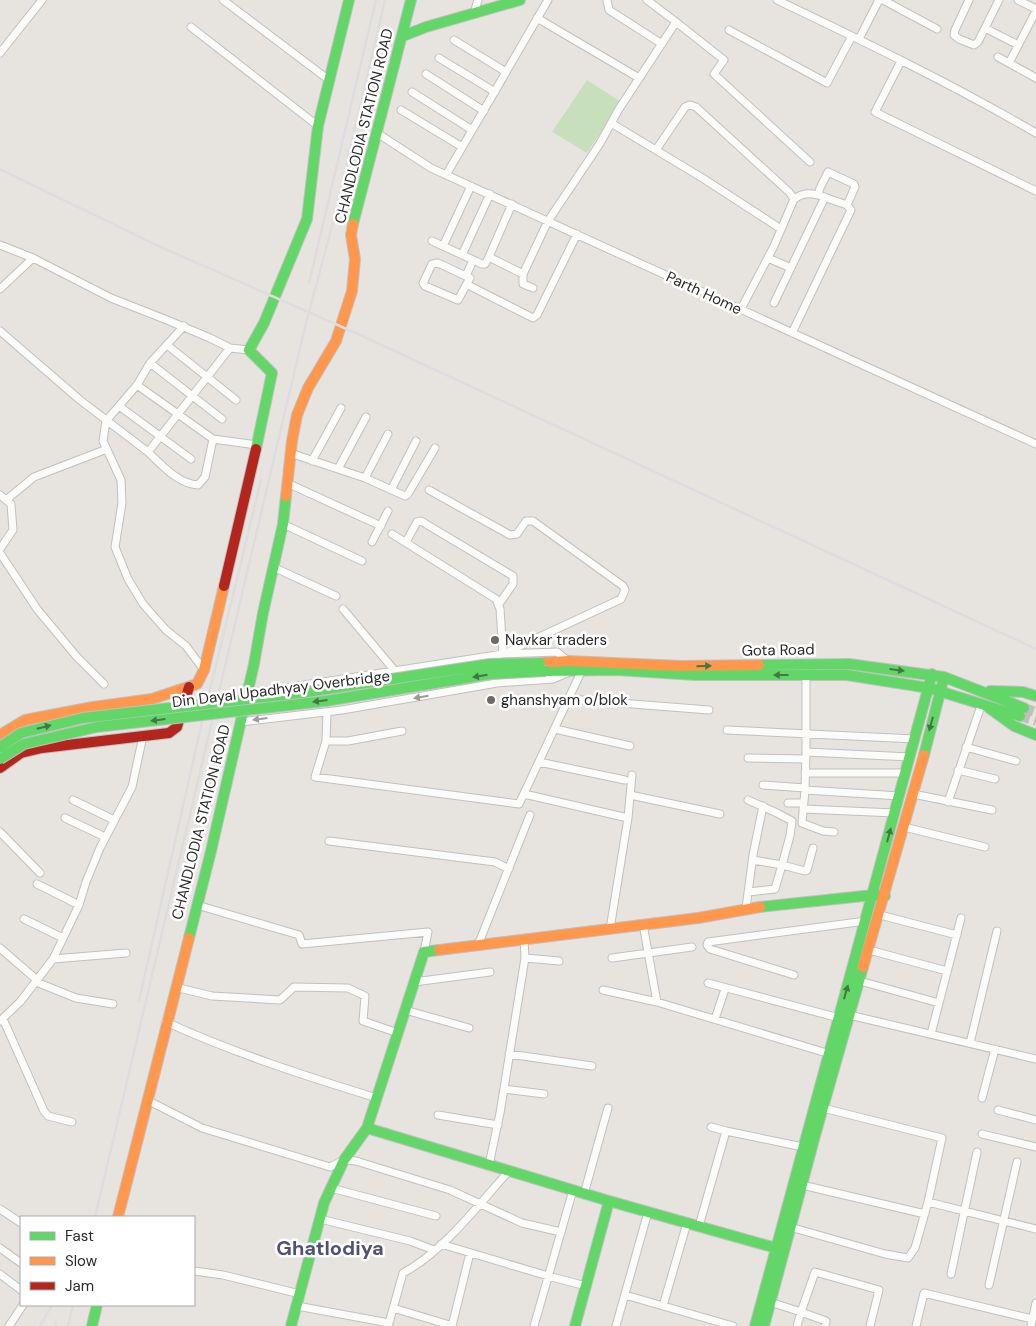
<svg xmlns="http://www.w3.org/2000/svg" width="1036" height="1326" font-family="'DM Sans',sans-serif">
	<rect width="100%" height="100%" fill="#e7e4e0"/>
	<path fill="#c8dfbc" d="M587,80L621,102L587,153L552,132Z"/>
	<g fill="none" stroke-linecap="round" stroke-linejoin="round">
		<path stroke="#c1bfbb" stroke-width="10" stroke-dasharray="10 5" stroke-linecap="butt" d="M1024,708L1036,712
			M1020,716L1036,721"/>
		<defs>
			<path id="street" d="M223,0L329,80
				M607,0L609,10L662,44
				M777,0C865,42 952,84 1036,133
				M883,0L937,29
				M969,0L955,30L954,35L959,39L974,45L978,42L999,0
				M1018,0L1036,9
				M474,13L478,0
				M537,18L639,78
				M676,22L724,60L714,74L810,162
				M191,27L318,126
				M985,28L1018,45
				M729,30L827,83L852,36
				M859,39L879,0
				M454,40L506,72
				M0,53L42,0
				M998,57L1036,78
				M439,58L495,92
				M901,61L875,112L1036,191
				M1009,63L1036,11
				M426,74L484,111
				M412,92L472,130
				M401,110L462,147
				M611,123L704,179L781,229
				M377,133L431,168L1036,444
				M656,150L685,107L690,105L696,107L789,192L794,199L774,246L741,309
				M446,175L548,0
				M794,199C803,193 808,193 818,195
				M432,241L482,264H485L488,259L491,258L523,274V284L533,288
				M0,245L33,258L111,298L167,320L210,338L230,348L249,350
				M443,246L471,186
				M462,255L490,194
				M768,258L791,268
				M488,259L512,204
				M438,263L470,278L458,300L425,286L423,283L432,264Z
				M523,274L548,221L599,145L619,109L676,22L647,0
				M466,276L473,260
				M470,286L533,318L537,315L577,234
				M0,289L33,258
				M774,303L825,197
				M0,331L80,400L148,452L230,348
				M792,333L851,210L847,205L818,195L820,188L828,172L854,184L855,187L847,205
				M167,345L236,400
				M150,363L222,419
				M137,385L150,363L184,326
				M119,406L191,459
				M148,452C162,465 178,484 198,485L205,477L213,439
				M290,453L365,478L405,496L408,494L435,448
				M312,461L341,408
				M338,469L366,417
				M365,478L388,434
				M287,483L381,526
				M391,490L416,441
				M429,490L510,535L517,534L526,521H533L623,586L625,590L621,599L503,654
				M0,495L11,504L13,530L0,549
				M6,500L34,477L107,449
				M283,524L362,561
				M392,534L496,599L500,609L503,654
				M372,542L388,511
				M406,542L417,522L421,521L513,576V584L499,604
				M0,553L37,609L77,657L104,684
				M273,567L336,596
				M343,609L395,671L396,674
				M204,670L186,646L166,630L143,604L128,579L115,547L122,503L121,480L103,441L106,421L137,385L213,439L257,445
				M247,694L503,654L557,652L568,661
				M569,699L709,710
				M327,712L326,741L315,777L519,804L582,670
				M240,722L342,710L497,683L553,679L567,673
				M555,729L630,746
				M727,730L915,739
				M326,741H348L402,731
				M966,747L1016,761
				M806,752V675
				M748,758L805,759
				M539,762L625,780
				M958,770L995,779
				M805,773H905
				M763,785L805,788
				M805,790L900,796
				M524,794L628,818
				M913,794L992,810
				M630,795L720,814
				M73,800L114,820
				M748,800L777,813L792,821L790,836L782,865L753,860
				M948,802L982,703
				M788,803H803
				M803,809L895,813
				M65,818L105,837
				M904,827L985,847
				M0,832L40,873
				M834,832L823,831L802,823L805,790L806,752L910,757
				M329,841L495,862L509,869
				M37,884L79,905
				M748,892L775,889L782,865L805,871L807,870L813,848
				M197,905L299,935L302,944L428,932L424,952
				M746,908L753,855L763,806
				M880,915L957,935
				M24,919L63,938
				M643,924L657,1002
				M610,929L628,818L632,775
				M478,945L530,815
				M0,948L37,980
				M869,950L947,971
				M525,958L559,961
				M612,958L692,947
				M53,959L126,953
				M794,975L710,949L707,945L708,942L866,921
				M860,981L939,1003
				M36,982L76,998L113,1004
				M414,982L490,972
				M708,983L839,1018
				M175,987L212,996L280,1000L294,987L348,988L365,996L363,1021L398,1033
				M603,990L657,1002L830,1054
				M405,1010L469,1028
				M845,1014L1036,1059
				M3,1019L44,1111L48,1116L72,1122
				M715,1019L725,989
				M0,1021L20,1002L53,959L79,905L86,882L100,848L132,787L143,736
				M166,1022C234,1053 305,1076 377,1098
				M931,1034L961,918
				M970,1043L997,931
				M509,1054L592,1066
				M504,1089L544,1094
				M982,1098L995,1049
				M147,1100L202,1128L330,1167L344,1160L356,1161L450,1190L522,1223L561,1232
				M823,1108L942,1138L928,1202L1036,1229
				M998,1110L1036,1120
				M438,1115L498,1125
				M711,1127L726,1131
				M982,1134L1036,1147
				M489,1165L500,1113L525,958L524,939
				M802,1185L925,1214
				M331,1188L436,1216
				M584,1194L608,1108
				M0,1209L21,1223
				M320,1219L410,1241L434,1250
				M699,1226L726,1131L803,1147
				M790,1227L885,1254L908,1258L915,1248L928,1202
				M441,1244L548,1276L586,1286
				M0,1248L21,1263
				M194,1271L223,1275L300,1294
				M0,1274L21,1290
				M951,1274L977,1152
				M989,1285L1017,1162
				M625,1295L733,1326
				M770,1302L801,1312L815,1272L879,1290L870,1326
				M297,1306L389,1323L403,1273C443,1252 479,1204 509,1171
				M663,1306L687,1223
				M393,1308L453,1326
				M9,1326L23,1305
				M452,1326L470,1253
				M534,1326L573,1190
				M616,1326L648,1212
				M797,1326L801,1312L826,1321L825,1326
				M916,1326L924,1293L1032,1319
				M1031,1326L1036,1303"/>
			<path id="fast" d="M403,36L426,27L520,0
				M353,224L411,0
				M256,449L272,373L249,350L264,323L307,219L318,126L349,0
				M759,665L849,664L944,677L1024,708
				M546,671L616,670L695,675H847L929,688L1020,716
				M990,691L1023,692L1036,696
				M989,708L1014,726L1036,735
				M924,755L944,677
				M760,907L873,895L885,896
				M189,938L211,851L254,664L263,613L283,524L286,496
				M439,950L424,952L367,1128L609,1201L783,1250
				M92,1326L97,1305
				M291,1326L324,1203L344,1160L367,1128
				M575,1326L609,1201
				M755,1326L932,674
				M764,1326L816,1132L863,967"/>
			<path id="slow" d="M286,496L292,441L297,415L308,388L336,341L352,291L355,259L351,235L353,224
				M540,663L568,661L681,666L759,665
				M0,735L25,720L93,707L152,699L197,684L204,670L224,586
				M439,950L698,918L760,907
				M863,967L924,755
				M118,1217L189,938"/>
			<path id="jam" d="M224,586L256,449
				M0,768L21,753L42,748L169,733L177,727L189,687"/>
		</defs>
		<use href="#street" stroke="#c1c0c0" stroke-width="9"/>
		<use href="#fast" stroke="#c1c0c0" stroke-width="12"/>
		<use href="#slow" stroke="#c1c0c0" stroke-width="12"/>
		<use href="#jam" stroke="#c1c0c0" stroke-width="12"/>
		<use href="#street" stroke="#fbfbfa" stroke-width="7"/>
		<use href="#fast" stroke="#63d668" stroke-width="10"/>
		<use href="#slow" stroke="#ff974d" stroke-width="10"/>
		<use href="#jam" stroke="#b3261e" stroke-width="10"/>
		<path stroke="#dddcde" stroke-width="2.5" d="M0,169L152,243L358,334L1036,649
			M309,283L376,0
			M139,1001L200,731L261,480
			M95,1217L305,327L335,215L385,0
			M40,1326L52,1305
			M55,1326L56,1322
			M68,1326L73,1305"/>
		<defs>
			<path id="fast-bridge" d="M0,747L21,733L83,718L300,693L490,664L540,663
				M0,759L24,744L97,727L326,701L490,674L546,671"/>
		</defs>
		<use href="#fast-bridge" stroke="#c1c0c0" stroke-width="12" stroke-linecap="butt"/>
		<use href="#fast-bridge" stroke="#63d668" stroke-width="10"/>
	</g>
	<defs><path id="oneway-solid" d="M-6-.8H1V-3.2L6.5 0L1 3.2V.8H-6Z" transform="scale(1.25)"/></defs>
	<g fill="#437745">
		<use href="#oneway-solid" transform="translate(704 666) rotate(-1)"/>
		<use href="#oneway-solid" transform="translate(897 670) rotate(7)"/>
		<use href="#oneway-solid" transform="translate(781 675) rotate(180)"/>
		<use href="#oneway-solid" transform="translate(480 676) rotate(171)"/>
		<use href="#oneway-solid" transform="translate(320 701) rotate(173)"/>
		<use href="#oneway-solid" transform="translate(158 720) rotate(173)"/>
		<use href="#oneway-solid" transform="translate(931 724) rotate(105)"/>
		<use href="#oneway-solid" transform="translate(44 727) rotate(-14)"/>
		<use href="#oneway-solid" transform="translate(889 835) rotate(-75)"/>
		<use href="#oneway-solid" transform="translate(846 992) rotate(-74)"/>
	</g>
	<g fill="#9c9c9c">
		<use href="#oneway-solid" transform="translate(421 697) rotate(170)"/>
		<use href="#oneway-solid" transform="translate(260 719) rotate(173)"/>
	</g>
	<g fill="#6c6a69" stroke="#fff" stroke-width="2">
		<circle cx="495" cy="640" r="5"/>
		<circle cx="491" cy="700" r="5"/>
	</g>
	<g text-anchor="middle" stroke-width="5" stroke-linejoin="round" paint-order="stroke">
		<g font-size="15" fill="#292929" stroke="#fff">
			<text transform="translate(364 126) rotate(-76)" y="5">CHANDLODIA STATION ROAD</text>
			<text transform="translate(704 293) rotate(25)" y="5">Parth Home</text>
			<text transform="translate(778 650) rotate(-1)" y="5">Gota Road</text>
			<text transform="translate(281 689) rotate(-7)" y="5">Din Dayal Upadhyay Overbridge</text>
			<text transform="translate(201 822) rotate(-76)" y="5">CHANDLODIA STATION ROAD</text>
		</g>
		<g font-size="15" fill="#292929" stroke="#fff" text-anchor="start">
			<text x="505" y="645">Navkar traders</text>
			<text x="501" y="705">ghanshyam o/blok</text>
		</g>
		<g font-size="20" font-weight="bold" fill="#4f5275" stroke="#fff">
			<text x="330" y="1255">Ghatlodiya</text>
		</g>
	</g>
	<rect x="20" y="1216" width="175" height="90" fill="#ffffff" stroke="#a9a9a9"/>
	<rect x="30" y="1232" width="25" height="8" fill="#63d668" stroke="#a9a9a9"/>
	<text x="65" y="1241" font-size="15" fill="#292929">Fast</text>
	<rect x="30" y="1257" width="25" height="8" fill="#ff974d" stroke="#a9a9a9"/>
	<text x="65" y="1266" font-size="15" fill="#292929">Slow</text>
	<rect x="30" y="1282" width="25" height="8" fill="#b3261e" stroke="#a9a9a9"/>
	<text x="65" y="1291" font-size="15" fill="#292929">Jam</text>
</svg>
